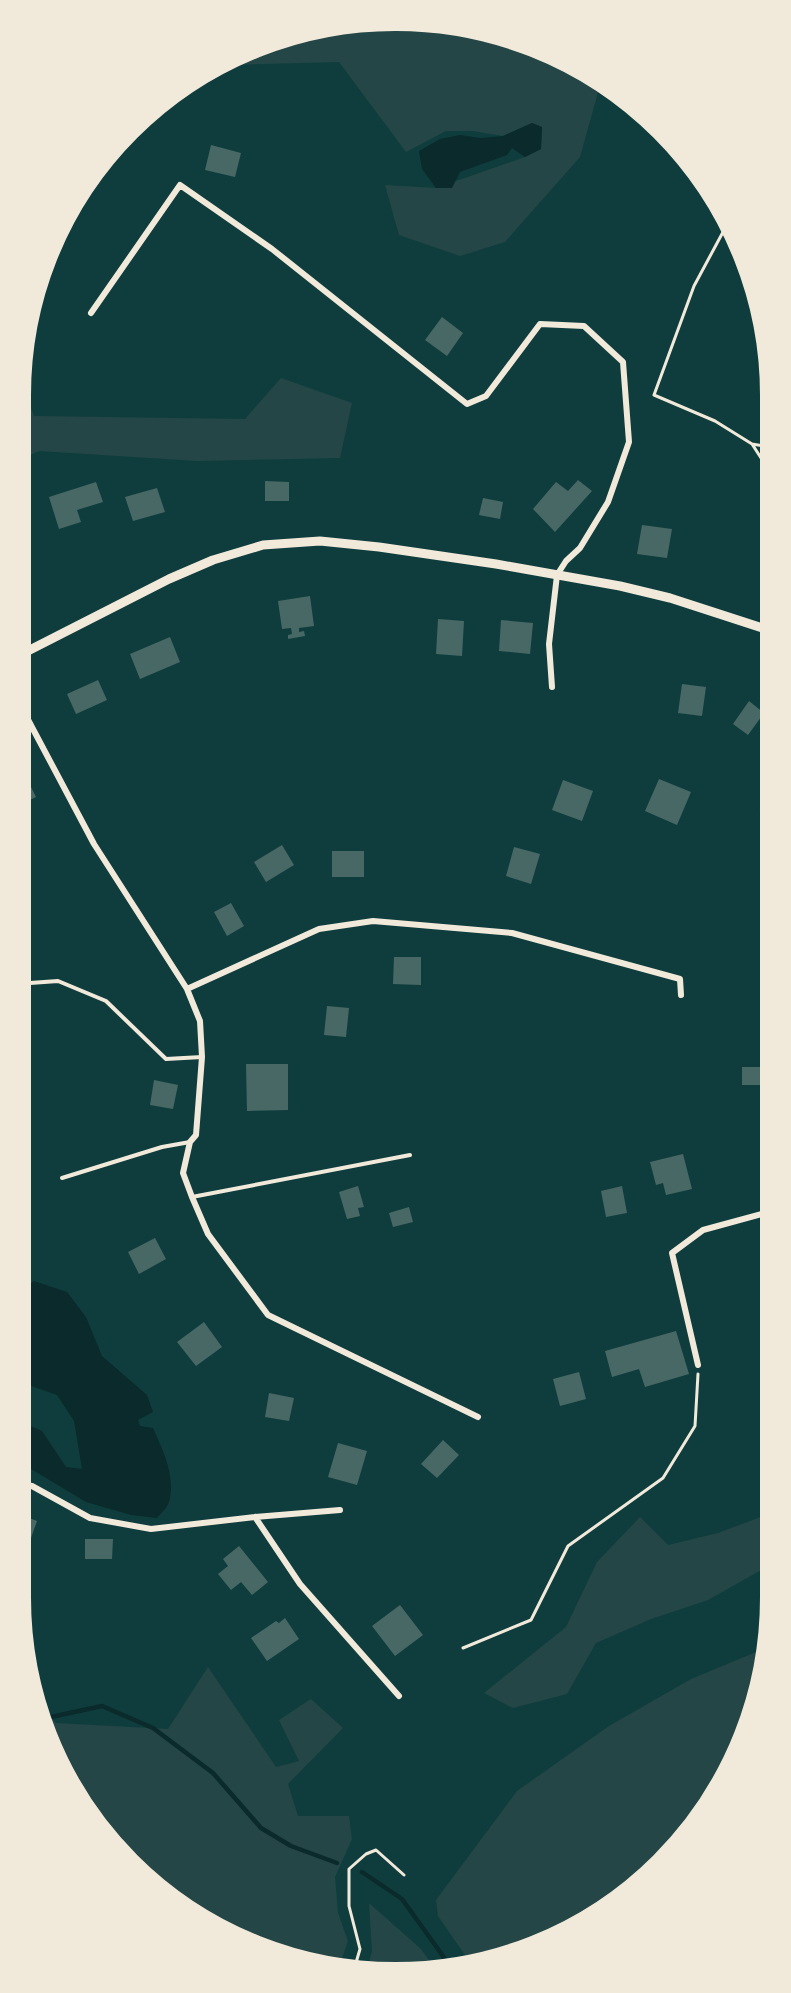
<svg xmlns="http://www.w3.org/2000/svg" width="791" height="1993" font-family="Raleway,sans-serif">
	<rect width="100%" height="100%" fill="#0f3d3e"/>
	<path fill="#244646" d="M370,17L517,37L602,78L580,157L505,242L460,256L399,235L385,185L436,188L525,157L541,149L542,127L532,123L503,136L472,131H446L406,152L339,62L228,65L221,61L228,56Z
		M20,374L34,416L245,419L281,378L352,403L340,458L197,461L39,451L17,461L16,396Z
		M774,1512V1563L708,1600L651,1619L596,1643L567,1694L513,1708L484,1693L566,1627L597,1562L640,1517L668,1545L718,1533Z
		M766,1648L754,1719L696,1828L585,1926L474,1968L438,1916L436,1900L517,1791L609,1726L691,1679Z
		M208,1667L276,1767L299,1761L279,1720L311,1699L343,1728L288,1784L298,1816H349L352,1839L335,1877L338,1913L348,1941L338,1970L206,1926L110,1847L37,1720L33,1698L56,1723L168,1729Z
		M369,1903L421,1949L436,1970L366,1973L372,1951Z"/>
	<path fill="#0a2a2b" d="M532,123L542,127L541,149L525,157L512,148L507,155L460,172L452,188H436L422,169L419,151L440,139L460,135L481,138L503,136Z
		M768,335L771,346V385L758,364Z
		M34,1281L67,1292L86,1317L102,1356L147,1395L153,1412L138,1420L140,1426L153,1428C163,1451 176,1476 169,1502C167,1508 161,1513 157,1518L131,1515L86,1502L21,1463L17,1462V1420L42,1431L66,1467L82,1469L74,1421L57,1395L17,1381V1293Z"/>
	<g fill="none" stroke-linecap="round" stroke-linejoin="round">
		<path stroke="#0a2a2b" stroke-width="4.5" d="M37,1720L102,1706L153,1728L213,1773L261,1828L291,1846L337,1863
			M362,1872L402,1899L453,1970"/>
	</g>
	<path fill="#486865" d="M211,145L241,153L235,177L205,170Z
		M442,317L463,333L447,356L425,340Z
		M578,480L592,491L555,532L533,509L556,482L568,491Z
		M265,481L289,482V501H265Z
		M96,482L103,502L77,510L81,522L59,529L49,497Z
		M157,488L165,512L133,521L125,497Z
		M483,498L503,502L500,519L479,515Z
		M642,525L672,529L667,558L637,554Z
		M310,596L314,626L299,628V632L304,631L305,636L288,639V635L292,634L291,628L282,629L278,601Z
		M438,619L464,621L462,656L436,654Z
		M501,620L533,623L530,654L499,651Z
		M170,637L180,662L140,679L130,654Z
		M98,680L107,700L76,714L67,694Z
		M682,684L706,687L702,716L678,713Z
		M749,701L764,713L748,735L733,724Z
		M22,769L36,797L16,807V772Z
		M659,779L691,792L677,825L645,811Z
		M563,780L593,791L582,821L552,810Z
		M282,845L294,865L266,882L254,862Z
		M514,847L540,854L531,884L506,876Z
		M332,851H364V877H332Z
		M231,903L244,926L227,936L214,912Z
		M394,957H421V985L393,984Z
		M327,1006L349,1008L346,1037L324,1035Z
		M246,1064H288V1110L247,1111Z
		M742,1067H763V1085H742Z
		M154,1080L178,1085L173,1109L150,1105Z
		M683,1154L692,1189L666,1195L663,1183L656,1185L650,1162Z
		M358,1186L364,1207L358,1208L360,1216L347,1219L339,1192Z
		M622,1186L627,1213L606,1217L601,1191Z
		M409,1207L413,1222L393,1227L389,1213Z
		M155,1238L166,1259L139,1274L128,1252Z
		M204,1322L222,1347L196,1366L177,1342Z
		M676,1331L689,1374L645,1387L639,1369L612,1377L605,1351Z
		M579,1372L586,1399L560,1406L553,1379Z
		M269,1393L294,1398L289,1421L265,1417Z
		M443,1440L459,1455L437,1478L421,1464Z
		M338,1443L367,1451L357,1485L328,1477Z
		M16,1513L37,1521L25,1555L16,1552Z
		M85,1539H113L112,1559H85Z
		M239,1546L268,1582L252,1595L241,1582L231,1590L218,1574L228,1566L223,1559Z
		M400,1605L423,1635L395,1656L372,1626Z
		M285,1618L299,1639L267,1661L251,1638L276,1621L279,1623Z"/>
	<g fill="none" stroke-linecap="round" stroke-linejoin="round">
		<path stroke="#f1e9da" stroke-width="3" d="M730,219L694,286L654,395L715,421L752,444L771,447
			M752,444L772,475
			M463,1648L531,1620L568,1546L663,1478L695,1426L698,1374
			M353,1973L360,1949L349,1906V1869L366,1854L376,1850L404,1875"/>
		<path stroke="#f1e9da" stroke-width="4" d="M762,809L772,815
			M16,984L58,981L106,1001L166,1059L202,1057
			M62,1178L162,1147L190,1142
			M192,1197L410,1155"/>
		<path stroke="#f1e9da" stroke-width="6" d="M91,313L180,185L272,249L467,404L486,396L540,324L584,326L623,362L629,442L608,502L580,548L566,561L557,575L549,644L552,687
			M16,697L94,844L187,989L200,1021L202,1057L196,1135L190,1142L183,1173L192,1197L208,1234L268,1315L478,1417
			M187,989L319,929L373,921L512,933L680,979L681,995
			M698,1365L672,1253L703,1230L773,1211
			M16,1483L32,1486L90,1518L151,1529L255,1517L340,1510
			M255,1517L300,1584L399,1696"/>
		<path stroke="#f1e9da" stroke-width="9" d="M16,657L169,579L213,560L263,545L320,541L379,547L496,564L620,586L670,598L772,631"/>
	</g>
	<path d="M0 0H791V1993H0ZM395 27H396A368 368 0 0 1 764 395V1598A368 368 0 0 1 396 1966H395A368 368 0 0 1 27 1598V395A368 368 0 0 1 395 27Z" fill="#f1e9da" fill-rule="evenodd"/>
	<path fill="none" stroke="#f1e9da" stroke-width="8" d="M395 27H396A368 368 0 0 1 764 395V1598A368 368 0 0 1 396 1966H395A368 368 0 0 1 27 1598V395A368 368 0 0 1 395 27Z"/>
</svg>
